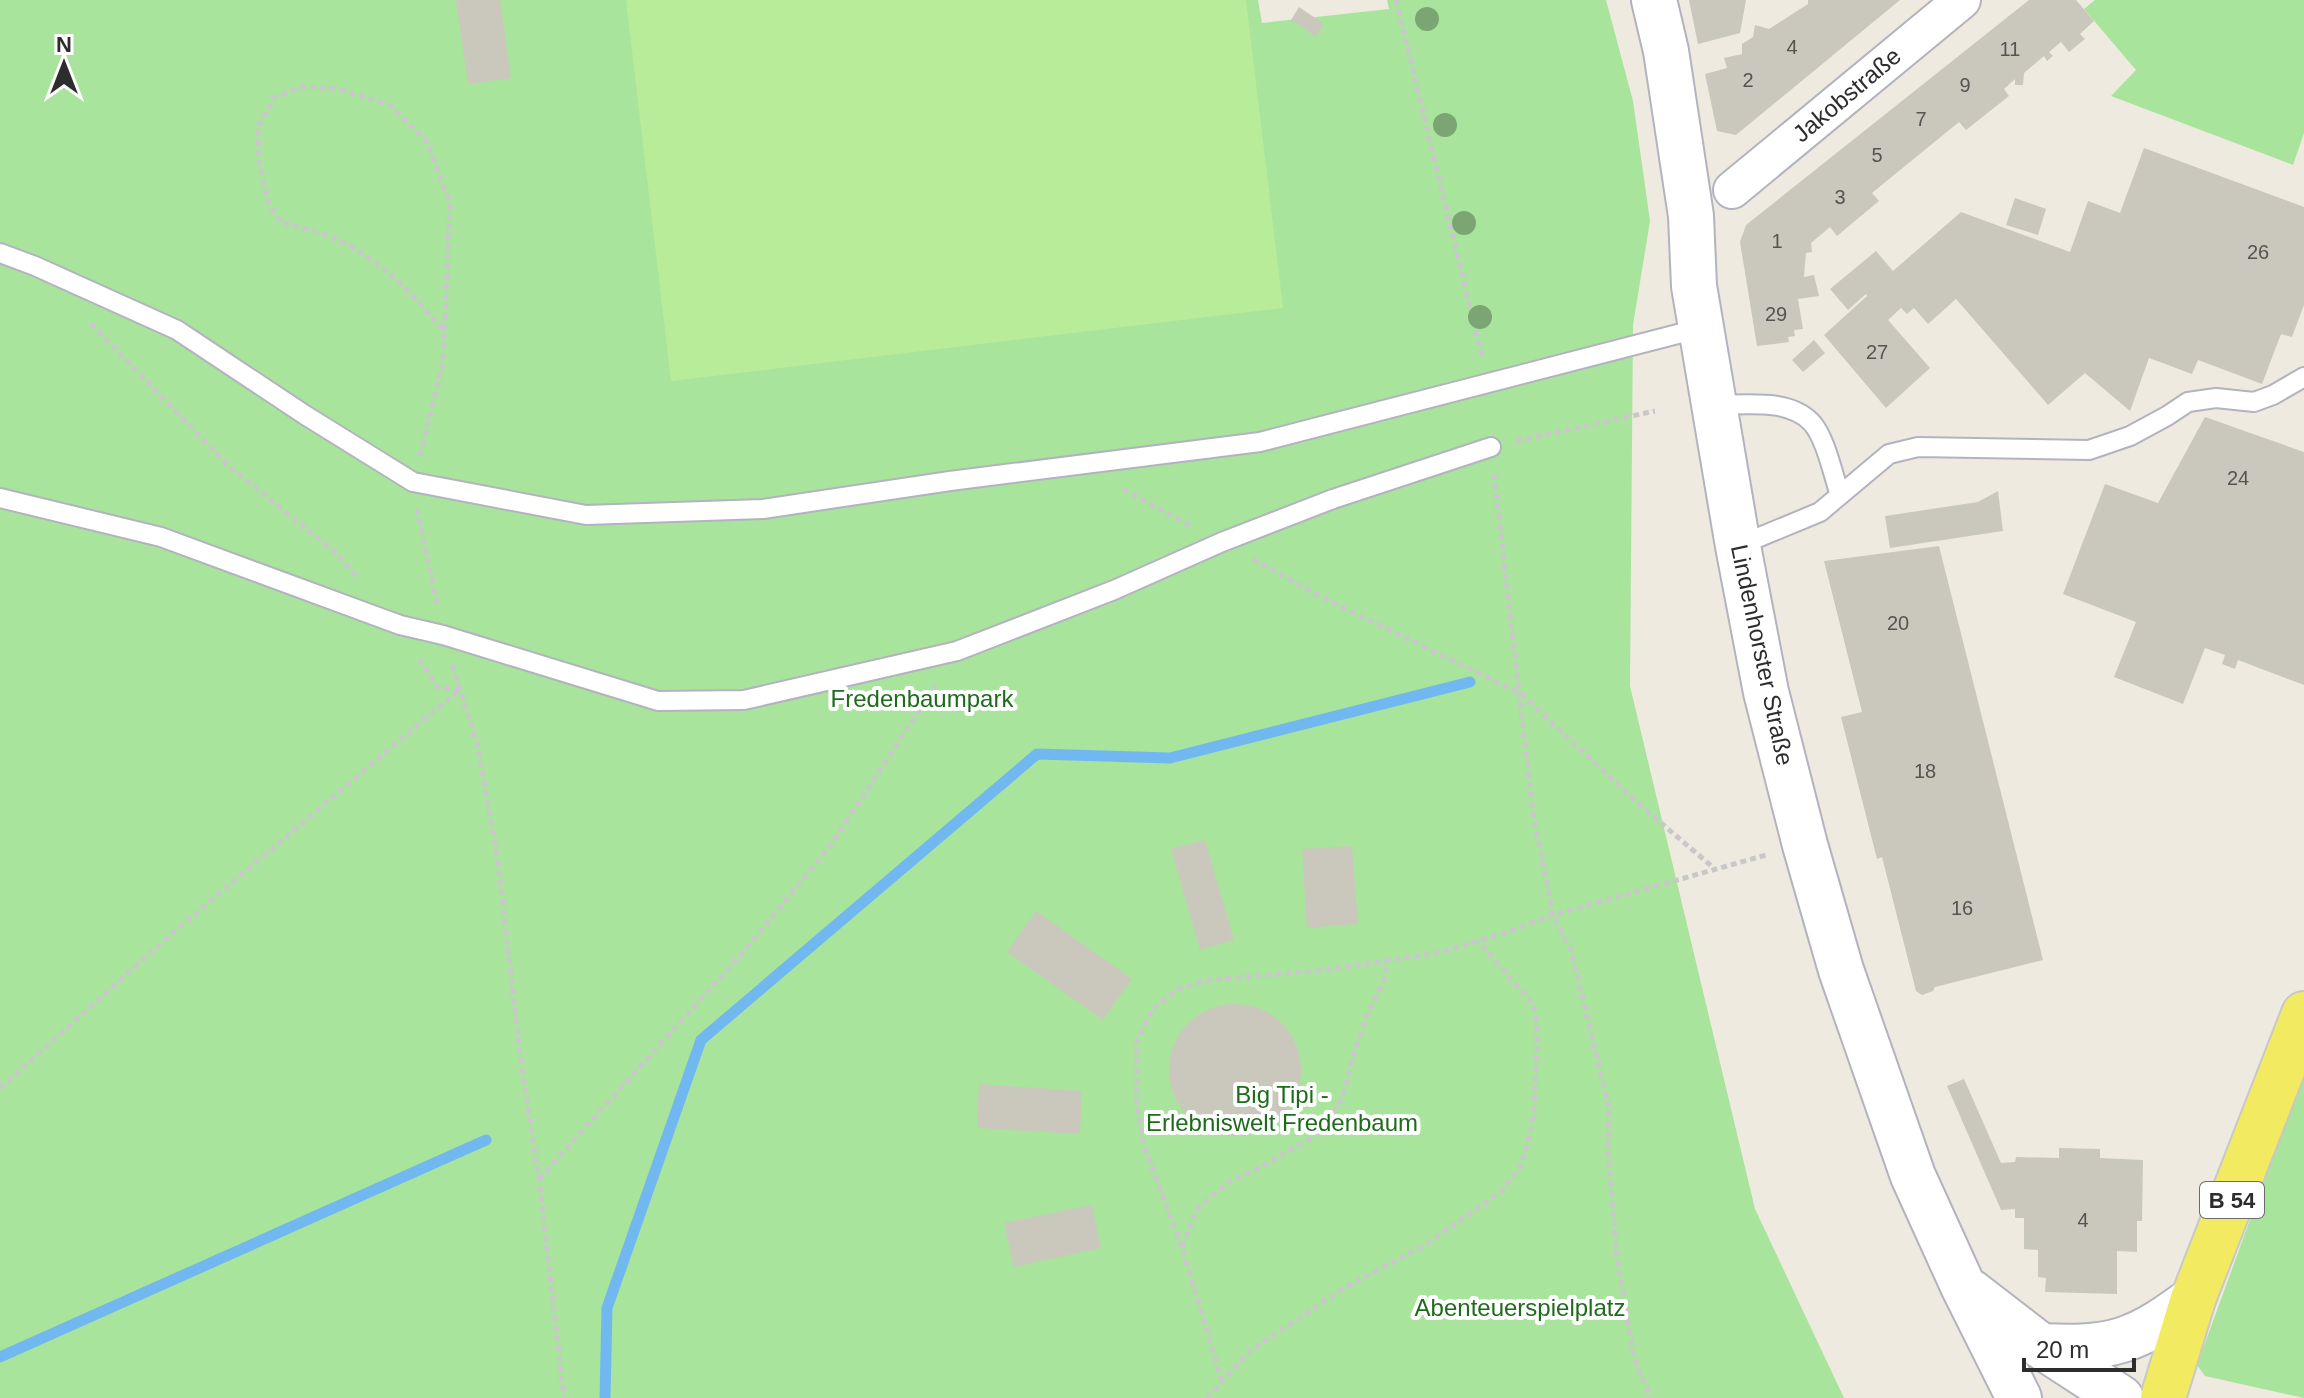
<svg xmlns="http://www.w3.org/2000/svg" width="2304" height="1398" font-family="Helvetica,sans-serif">
	<rect width="100%" height="100%" fill="#eeeadf"/>
	<path fill="#a8e49c" d="M0,0H1258L1262,23L1389,9L1387,0H1606L1633,101L1650,221L1633,325L1630,686L1755,1209L1844,1398H0Z
		M2095,0H2304V133L2293,165L2111,96L2136,70L2084,9Z
		M2304,1072V1398L2205,1376L2197,1365Z"/>
	<path fill="#b9ec98" d="M626,0H1246L1283,308L671,381Z"/>
	<g fill="none" stroke-linecap="round" stroke-linejoin="round">
		<path stroke="#72b8f0" stroke-width="11" d="M0,1357L486,1140
			M605,1398L607,1308L701,1040L1037,754L1170,758L1470,682"/>
	</g>
	<path fill="#cac8bd" d="M456,0H500L511,78L468,84Z
		M1689,0H1746L1740,33L1698,44Z
		M1808,0H1900L1736,135L1717,131L1705,74L1727,68L1724,58L1742,54V44L1753,37L1755,25L1769,29L1808,4Z
		M2029,0H2076L2094,21L2080,34L2085,39L2069,52L2061,42L2049,52L2053,56L2047,61L2044,56L2024,73L2023,85H2015V79L2004,89L2009,96L1966,130L1959,122L1872,193L1879,201L1837,236L1830,227L1811,243L1812,252L1806,253L1804,277L1814,275L1819,296L1798,299L1803,329L1794,330L1795,336L1788,337L1789,342L1757,346L1740,242L1746,225Z
		M1299,7L1324,24L1316,37L1291,20Z
		M2144,148L2304,207V305L2292,337L2281,334L2262,384L2198,360L2192,374L2149,358L2130,411L2085,373L2048,405L1956,299L1928,324L1914,308L1907,314L1901,308L1888,320L1930,368L1886,408L1824,335L1867,296L1866,294L1848,310L1830,289L1876,251L1893,271L1961,212L2070,252L2088,201L2120,213Z
		M2015,198L2046,209L2038,235L2006,225Z
		M1814,340L1825,353L1803,372L1792,360Z
		M2205,417L2304,452V685L2238,660L2235,669L2222,664L2225,655L2205,648L2183,704L2114,677L2136,622L2063,594L2105,484L2158,503Z
		M1998,491L2003,531L1890,548L1885,516L1978,502Z
		M1939,546L2043,960L1935,987L1933,991L1922,995L1916,991L1882,857L1877,859L1841,717L1862,712L1824,561Z
		M1205,840L1234,940L1200,950L1171,849Z
		M1352,846L1358,924L1307,928L1302,849Z
		M1036,911L1132,979L1103,1020L1007,952Z
		M1169 1070a66 66 0 1 1 132 0a66 66 0 1 1-132 0Z
		M1964,1079L2001,1163L2015,1162L2016,1157L2059,1158V1148L2100,1149V1158L2143,1160L2142,1221H2137V1252L2117,1251V1294L2045,1292L2046,1278L2038,1277V1250L2024,1249V1218H2015V1209L2001,1210L1947,1086Z
		M979,1084L1082,1091L1080,1134L977,1128Z
		M1092,1205L1101,1248L1014,1267L1004,1223Z"/>
	<g fill="none" stroke-linecap="round" stroke-linejoin="round">
		<defs>
			<path id="service" d="M0,253L35,266L177,330L305,415L413,482L586,515L763,509L950,481L1260,442L1701,328
				M1714,405C1745,405 1790,398 1812,423C1826,439 1833,475 1840,495
				M0,498L161,537L400,625L443,635L658,701L744,700L957,651L1114,590L1222,542L1333,499L1491,447
				M1738,546L1820,512L1889,454L1918,447L2089,450L2130,436L2167,416L2188,402L2216,398L2254,402L2273,395L2304,377"/>
			<path id="minor" d="M1732,190L1962,0"/>
			<path id="tertiary" d="M1654,0L1666,51L1691,216L1694,286L1738,546L1766,692L1805,845L1841,970L1913,1176L1963,1286L2019,1398
				M1971,1292L2041,1346L2121,1398
				M2041,1346C2067,1347 2097,1348 2122,1340C2148,1332 2171,1315 2193,1299"/>
			<path id="primary" d="M2163,1398L2193,1299L2304,1014"/>
		</defs>
		<use href="#service" stroke="#b3b3c0" stroke-width="22"/>
		<use href="#minor" stroke="#b3b3c0" stroke-width="40"/>
		<use href="#tertiary" stroke="#b3b3c0" stroke-width="48"/>
		<use href="#primary" stroke="#c8c8c8" stroke-width="48"/>
		<path stroke="#c8c8c8" stroke-width="5" stroke-dasharray="6 4" stroke-linecap="butt" d="M1396,0L1482,357
			M91,324L228,465L336,553L359,579
			M1516,441L1655,411
			M420,456L443,362L450,203L427,142L390,105L338,89L301,87L275,97L258,126L259,160L267,199L280,222C294,226 309,229 323,234C375,254 409,289 444,331
			M1494,474L1533,813L1553,915L1571,950L1609,1107L1608,1152L1617,1258L1634,1358L1651,1398
			M1123,489L1191,526
			M417,509L437,605
			M1253,559L1321,597L1520,693L1641,806L1715,869
			M420,659L437,687L460,690
			M452,665L477,742L498,862L520,1054L539,1179L564,1398
			M0,1088L175,931L459,690
			M539,1179L745,950L831,845L935,686
			M1182,1247L1198,1208L1229,1182L1265,1165L1316,1135L1342,1099L1354,1053L1368,1013L1386,977V961
			M1222,1381L1182,1248L1144,1146L1137,1103V1041L1152,1010L1178,989L1210,980L1324,970L1438,953L1505,933L1553,915L1766,855
			M1207,1398L1250,1351L1344,1288L1425,1245L1501,1192L1521,1166L1533,1123L1537,1050V1024L1533,1004L1478,941"/>
		<use href="#service" stroke="#fff" stroke-width="18"/>
		<use href="#minor" stroke="#fff" stroke-width="36"/>
		<use href="#tertiary" stroke="#fff" stroke-width="44"/>
		<use href="#primary" stroke="#f2ea60" stroke-width="44"/>
	</g>
	<g fill="#7ba573">
		<circle cx="1427" cy="19" r="12"/>
		<circle cx="1445" cy="125" r="12"/>
		<circle cx="1464" cy="223" r="12"/>
		<circle cx="1480" cy="317" r="12"/>
	</g>
	<g text-anchor="middle" stroke-width="8" stroke-linejoin="round" paint-order="stroke">
		<g font-size="20" fill="#545451">
			<text x="1792" y="54">4</text>
			<text x="2010" y="56">11</text>
			<text x="1748" y="87">2</text>
			<text x="1965" y="92">9</text>
			<text x="1921" y="126">7</text>
			<text x="1877" y="162">5</text>
			<text x="1840" y="204">3</text>
			<text x="1777" y="248">1</text>
			<text x="2258" y="259">26</text>
			<text x="1776" y="321">29</text>
			<text x="1877" y="359">27</text>
			<text x="2238" y="485">24</text>
			<text x="1898" y="630">20</text>
			<text x="1925" y="778">18</text>
			<text x="1962" y="915">16</text>
			<text x="2083" y="1227">4</text>
		</g>
		<rect fill="#fff" stroke="#6c6c6c" stroke-width="2" x="2200" y="1182" width="64" height="36" rx="6"/>
		<g font-size="22" font-weight="bold" fill="#2d2d2d">
			<text x="2232" y="1208">B 54</text>
		</g>
		<g font-size="24" fill="#2d2d2d" stroke="#fff">
			<text transform="translate(1847 95) rotate(-40)" y="8">Jakobstraße</text>
			<text transform="translate(1762 655) rotate(78)" y="8">Lindenhorster Straße</text>
		</g>
		<g font-size="24" fill="#1d6c1a" stroke="#fff">
			<text x="922" y="707">Fredenbaumpark</text>
			<text x="1282" y="1103">Big Tipi -<tspan x="1282" dy="28">Erlebniswelt Fredenbaum</tspan></text>
			<text x="1520" y="1316">Abenteuerspielplatz</text>
		</g>
	</g>
	<g transform="translate(64 64)" stroke="#ffffff" stroke-width="6" paint-order="stroke">
	<path d="M0-6L14 30L0 20L-14 30Z" fill="#2d2d2d"/>
	<text y="-12" font-size="22" font-weight="bold" text-anchor="middle" fill="#2d2d2d">N</text>
	</g>
	<path d="M2024 1358v12h110v-12" fill="none" stroke="#2d2d2d" stroke-width="4"/>
	<text x="2036" y="1358" font-size="24" fill="#2d2d2d" stroke="#ffffff" stroke-width="6" paint-order="stroke">20 m</text>
</svg>
